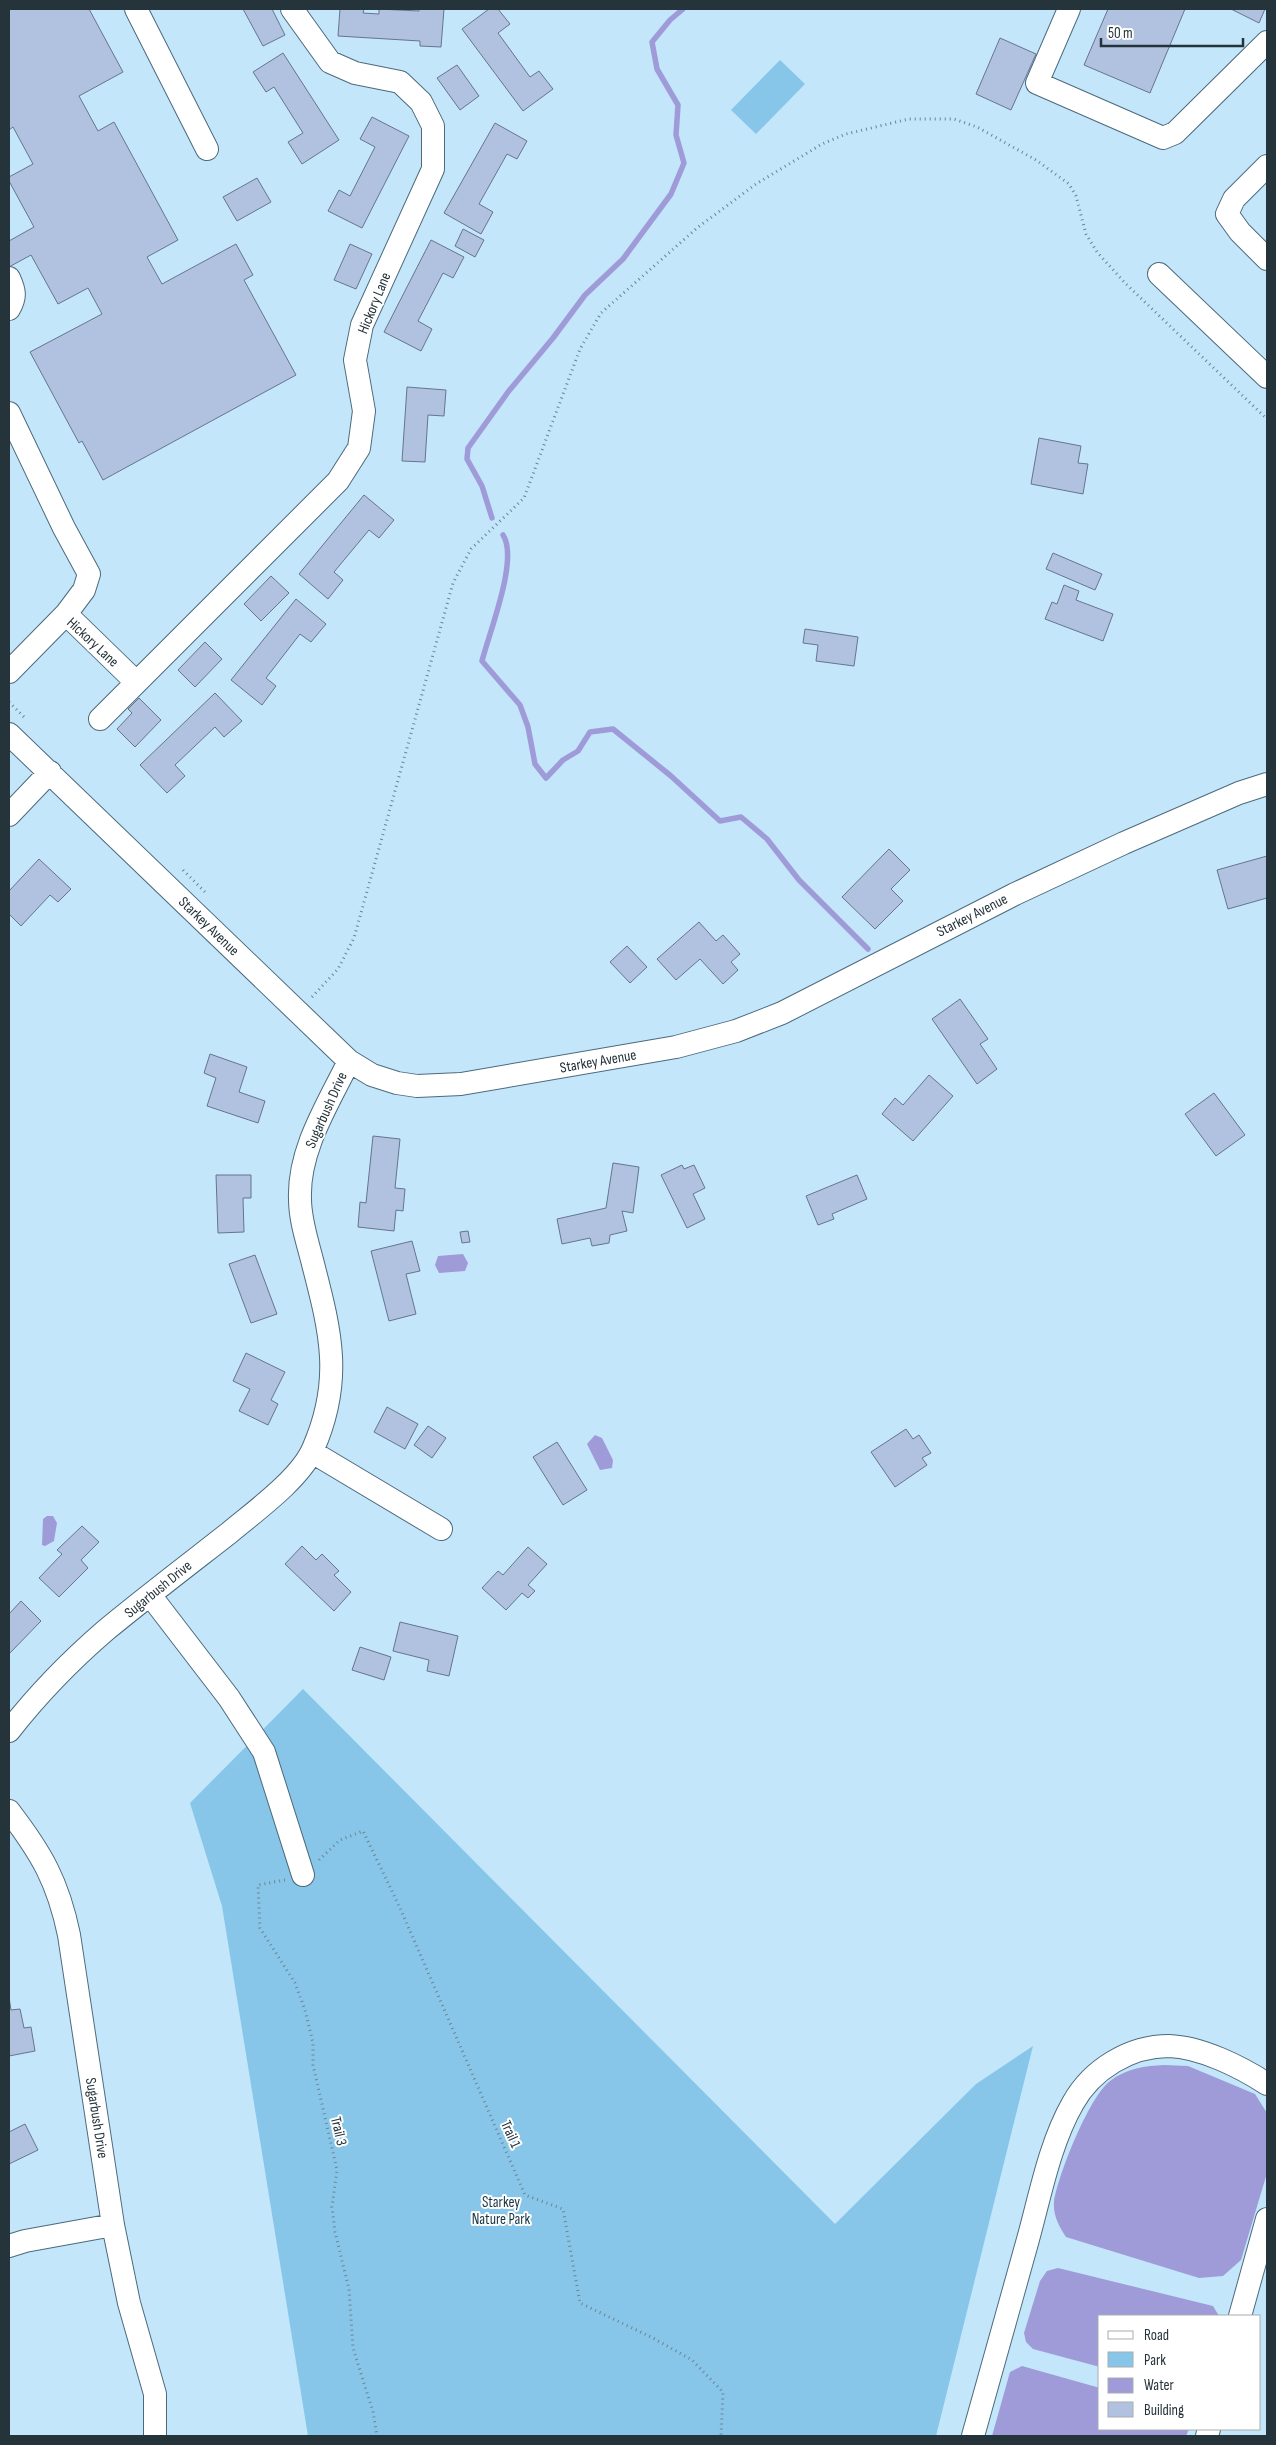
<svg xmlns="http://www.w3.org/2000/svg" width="1276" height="2445" font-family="'Sofia Sans Condensed',sans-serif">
	<rect width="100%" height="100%" fill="#c3e6fa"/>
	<path fill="#87c6e9" d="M780,60L805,84L756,134L731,110Z
		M303,1689L835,2224L976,2084L1033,2046L936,2436H308L222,1906L190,1803Z"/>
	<path fill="#9f9bd9" d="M463,1254L468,1263L465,1271L439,1273L435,1265L438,1256Z
		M595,1435L602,1438L613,1460L612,1468L600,1470L587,1444Z
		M47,1516H53L57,1523L54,1541L45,1546L42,1545L43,1519Z
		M1164,2065L1188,2066L1255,2094L1267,2113V2173L1241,2260L1223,2276L1199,2278L1066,2237C1059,2226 1053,2216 1054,2202C1058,2175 1089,2097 1110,2081C1127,2068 1145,2066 1164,2065Z
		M1058,2268L1213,2306L1219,2316H1100V2367L1033,2349L1026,2342L1024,2333L1040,2281L1047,2271Z
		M1022,2366L1100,2388V2429H1189L1186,2436H992L1010,2372Z"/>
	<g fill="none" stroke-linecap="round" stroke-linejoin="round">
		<path stroke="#9f9bd9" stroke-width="5.5" d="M492,518L482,486L467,459L468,448L508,392L553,338L585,295L623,259L671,194L684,163L676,135L678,105L657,69L652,42L670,20L683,9
			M503,535C519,559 489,633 482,661L520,705L528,727L535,764L546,778L563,760L578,751L590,732L613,729L671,776L720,821L741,817L767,839L799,880L868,949"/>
	</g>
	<path fill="#b0c2df" stroke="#65758f" d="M9,9H89L123,72L79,96L98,131L114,122L178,240L147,257L162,284L236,244L253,275L244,280L296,375L103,480L82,441L79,443L30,352L102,314L88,288L58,304L31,255L9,267V241L34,227L9,181V177L33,164L13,127L9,130Z
		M243,9H272L285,35L263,46Z
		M340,9H364L363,13L379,14V9L419,11V9H444L441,47L420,46V41L338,36Z
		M489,9H498L510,24L498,33L530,77L539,71L553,89L523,111L462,29Z
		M1108,9H1185L1150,93L1084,65Z
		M1231,9H1265L1259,23Z
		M1000,38L1036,54L1011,110L976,94Z
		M283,53L339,140L302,164L288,142L303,133L274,87L266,92L253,72Z
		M457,65L479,96L460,110L437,78Z
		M372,117L409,136L362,228L328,211L339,190L350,196L375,147L360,139Z
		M495,123L527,141L517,159L507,154L479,204L493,212L481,234L444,213Z
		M257,178L271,202L237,221L223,197Z
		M463,229L484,240L475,257L455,246Z
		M431,240L464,257L453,278L443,273L418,321L432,329L421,351L384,332Z
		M350,244L372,254L356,289L334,280Z
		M407,387L446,390L444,416L428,415L425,462L402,461Z
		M1039,438L1081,446L1078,463L1088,464L1083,494L1031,484Z
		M364,495L394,520L379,538L369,530L334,572L343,580L328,599L299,574Z
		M1053,553L1102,574L1095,590L1046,569Z
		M271,576L289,593L261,621L244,604Z
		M1064,585L1079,591L1076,600L1113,614L1103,641L1045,619L1052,602L1057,604Z
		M296,599L326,624L311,642L300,634L266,678L276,686L262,705L231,680Z
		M805,629L858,637L854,666L816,661L818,645L803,643Z
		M205,642L222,659L195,687L178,670Z
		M215,693L242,721L224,737L215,727L175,765L185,776L167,793L140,765Z
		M139,698L161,720L135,747L117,729L132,713L128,709Z
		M889,849L910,870L891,889L903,901L875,929L842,897Z
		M1267,856V898L1228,909L1217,870Z
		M39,859L71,889L58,902L50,895L21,926L9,914V891Z
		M699,922L716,941L723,935L740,954L731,962L738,970L723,984L700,959L676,980L657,959Z
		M627,946L647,967L630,983L610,962Z
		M960,999L988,1039L980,1044L997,1069L977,1084L932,1019Z
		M210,1054L247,1067L239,1092L265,1101L258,1123L207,1106L216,1078L204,1073Z
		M929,1075L953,1096L913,1141L882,1114L895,1098L903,1105Z
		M1214,1093L1245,1135L1216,1156L1185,1114Z
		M373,1136L400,1139L395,1188L405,1189L403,1211L396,1210L394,1231L358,1227L360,1202L366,1203Z
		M613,1163L639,1167L633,1213L622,1211L627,1231L610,1235L609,1243L592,1246L590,1238L562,1244L557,1219L606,1208Z
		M682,1165L684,1169L694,1165L705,1188L693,1194L705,1219L687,1228L661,1175Z
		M216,1175H251V1198H243L244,1232L218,1233Z
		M857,1175L867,1199L832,1214L834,1219L818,1225L806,1196Z
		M468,1231L470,1242L462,1243L460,1232Z
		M412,1241L420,1271L406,1274L416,1314L389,1321L371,1251Z
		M255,1255L277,1314L251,1323L229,1264Z
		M246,1353L285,1372L271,1400L278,1404L268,1425L239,1411L250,1389L233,1381Z
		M387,1407L418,1424L405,1449L374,1432Z
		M428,1426L446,1438L432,1458L414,1445Z
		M906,1429L913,1439L919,1435L931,1453L922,1458L927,1465L895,1487L871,1452Z
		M557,1442L587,1490L563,1505L533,1457Z
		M82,1526L99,1542L81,1560L88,1568L59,1597L39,1578L62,1554L57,1550Z
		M302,1546L316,1560L322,1554L339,1571L334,1575L351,1592L334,1611L285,1564Z
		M528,1547L547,1564L528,1585L535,1591L528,1598L522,1593L506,1610L482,1588L498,1571L503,1575Z
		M21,1601L41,1621L9,1654V1614Z
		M400,1622L458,1636L449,1676L427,1671L429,1660L393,1651Z
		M360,1647L391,1657L384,1680L352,1670Z
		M9,1997L11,2010L20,2009L24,2028L31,2027L35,2051L9,2056Z
		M25,2124L38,2150L9,2164V2132Z"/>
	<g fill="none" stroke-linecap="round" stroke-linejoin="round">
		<defs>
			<path id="minor" d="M136,9L207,149
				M1069,9L1037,83L1163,138L1175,133L1267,42
				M1267,166L1234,199L1227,214L1240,232L1267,259
				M1159,274L1267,377
				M9,278C15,291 16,297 9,309
				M9,413L64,528L89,574L84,590L66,614
				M9,672L66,614L136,682
				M100,719L338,481L359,448L364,411L355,360L362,325L433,169V126L421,102L400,82L355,73L330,62L292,9
				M9,734L349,1061L372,1075L397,1083L417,1086L461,1084L676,1047L736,1031L782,1013L1015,894L1124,843L1239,793L1267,784
				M9,815L50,772
				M312,1452L441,1529
				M150,1595L229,1698L264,1752L303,1875
				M9,1731C38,1694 70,1661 106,1630C146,1597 188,1565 229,1533C254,1512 300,1479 313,1449C344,1379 330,1330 312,1260C307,1240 300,1220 300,1199C298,1150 328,1104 349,1061
				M9,1811C42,1854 58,1882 69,1935L113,2225L129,2303L155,2394V2436
				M9,2246L25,2241L113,2225
				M1240,2316L1267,2219
				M973,2436C991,2372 1009,2308 1027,2243C1040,2197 1049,2145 1073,2103C1092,2069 1130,2046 1169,2046C1201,2047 1241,2067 1267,2084
				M1207,2436L1209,2429"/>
		</defs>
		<use href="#minor" stroke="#4c6a7c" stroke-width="24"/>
		<path stroke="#6d8491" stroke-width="3" stroke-dasharray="1 4" stroke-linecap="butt" d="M9,702L26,719
			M183,870L207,894
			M312,997L338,969L354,938L453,583L471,549L524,498L580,349L601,313L697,228L756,184L822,144L846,134L909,119H954L977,127L1036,160L1069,184L1076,196L1086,234L1097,252L1125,283L1267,419
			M319,1860L340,1840L363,1831L400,1908L525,2195L563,2209L580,2303L653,2338L692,2360L723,2392L721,2436
			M285,1880L258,1885L260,1928L295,1983L305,2010L313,2043V2065L337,2170L332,2207L335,2232L349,2289L353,2348L373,2412L377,2436"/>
		<use href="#minor" stroke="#fff" stroke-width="22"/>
	</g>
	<g text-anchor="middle" stroke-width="4" stroke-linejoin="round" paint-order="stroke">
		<g font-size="15" fill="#25333a" stroke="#fff">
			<text transform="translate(374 303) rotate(-68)" y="5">Hickory Lane</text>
			<text transform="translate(93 642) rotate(43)" y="5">Hickory Lane</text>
			<text transform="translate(972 915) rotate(-27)" y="5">Starkey Avenue</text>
			<text transform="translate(209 926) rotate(44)" y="5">Starkey Avenue</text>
			<text transform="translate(598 1061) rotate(-10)" y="5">Starkey Avenue</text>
			<text transform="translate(326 1110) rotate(-66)" y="5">Sugarbush Drive</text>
			<text transform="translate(158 1589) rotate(-39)" y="5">Sugarbush Drive</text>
			<text transform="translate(97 2118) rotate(81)" y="5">Sugarbush Drive</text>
			<text transform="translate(339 2131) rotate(77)" y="5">Trail 3</text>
			<text transform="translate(511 2134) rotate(66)" y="5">Trail 1</text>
		</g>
		<g font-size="15" fill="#153545" stroke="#fff">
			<text x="501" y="2207">Starkey<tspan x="501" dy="17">Nature Park</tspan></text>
		</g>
	</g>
	<rect width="1276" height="2445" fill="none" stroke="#25333a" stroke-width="20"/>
	<rect x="1098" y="2315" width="162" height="115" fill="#ffffff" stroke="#a8adb0"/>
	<rect x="1108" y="2331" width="25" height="8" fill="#ffffff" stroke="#a8adb0"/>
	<text x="1144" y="2340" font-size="15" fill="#25333a">Road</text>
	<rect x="1108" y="2352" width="25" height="15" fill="#87c6e9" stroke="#a8adb0"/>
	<text x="1144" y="2365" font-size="15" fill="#25333a">Park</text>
	<rect x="1108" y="2378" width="25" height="15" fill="#9f9bd9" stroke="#a8adb0"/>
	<text x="1144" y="2390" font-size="15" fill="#25333a">Water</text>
	<rect x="1108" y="2402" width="25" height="15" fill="#b0c2df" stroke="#a8adb0"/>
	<text x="1144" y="2415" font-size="15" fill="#25333a">Building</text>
	<path d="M1101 38v8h142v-8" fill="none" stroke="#25333a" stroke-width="2.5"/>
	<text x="1108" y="38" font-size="15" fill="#25333a" stroke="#ffffff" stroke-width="4" paint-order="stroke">50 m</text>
</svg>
